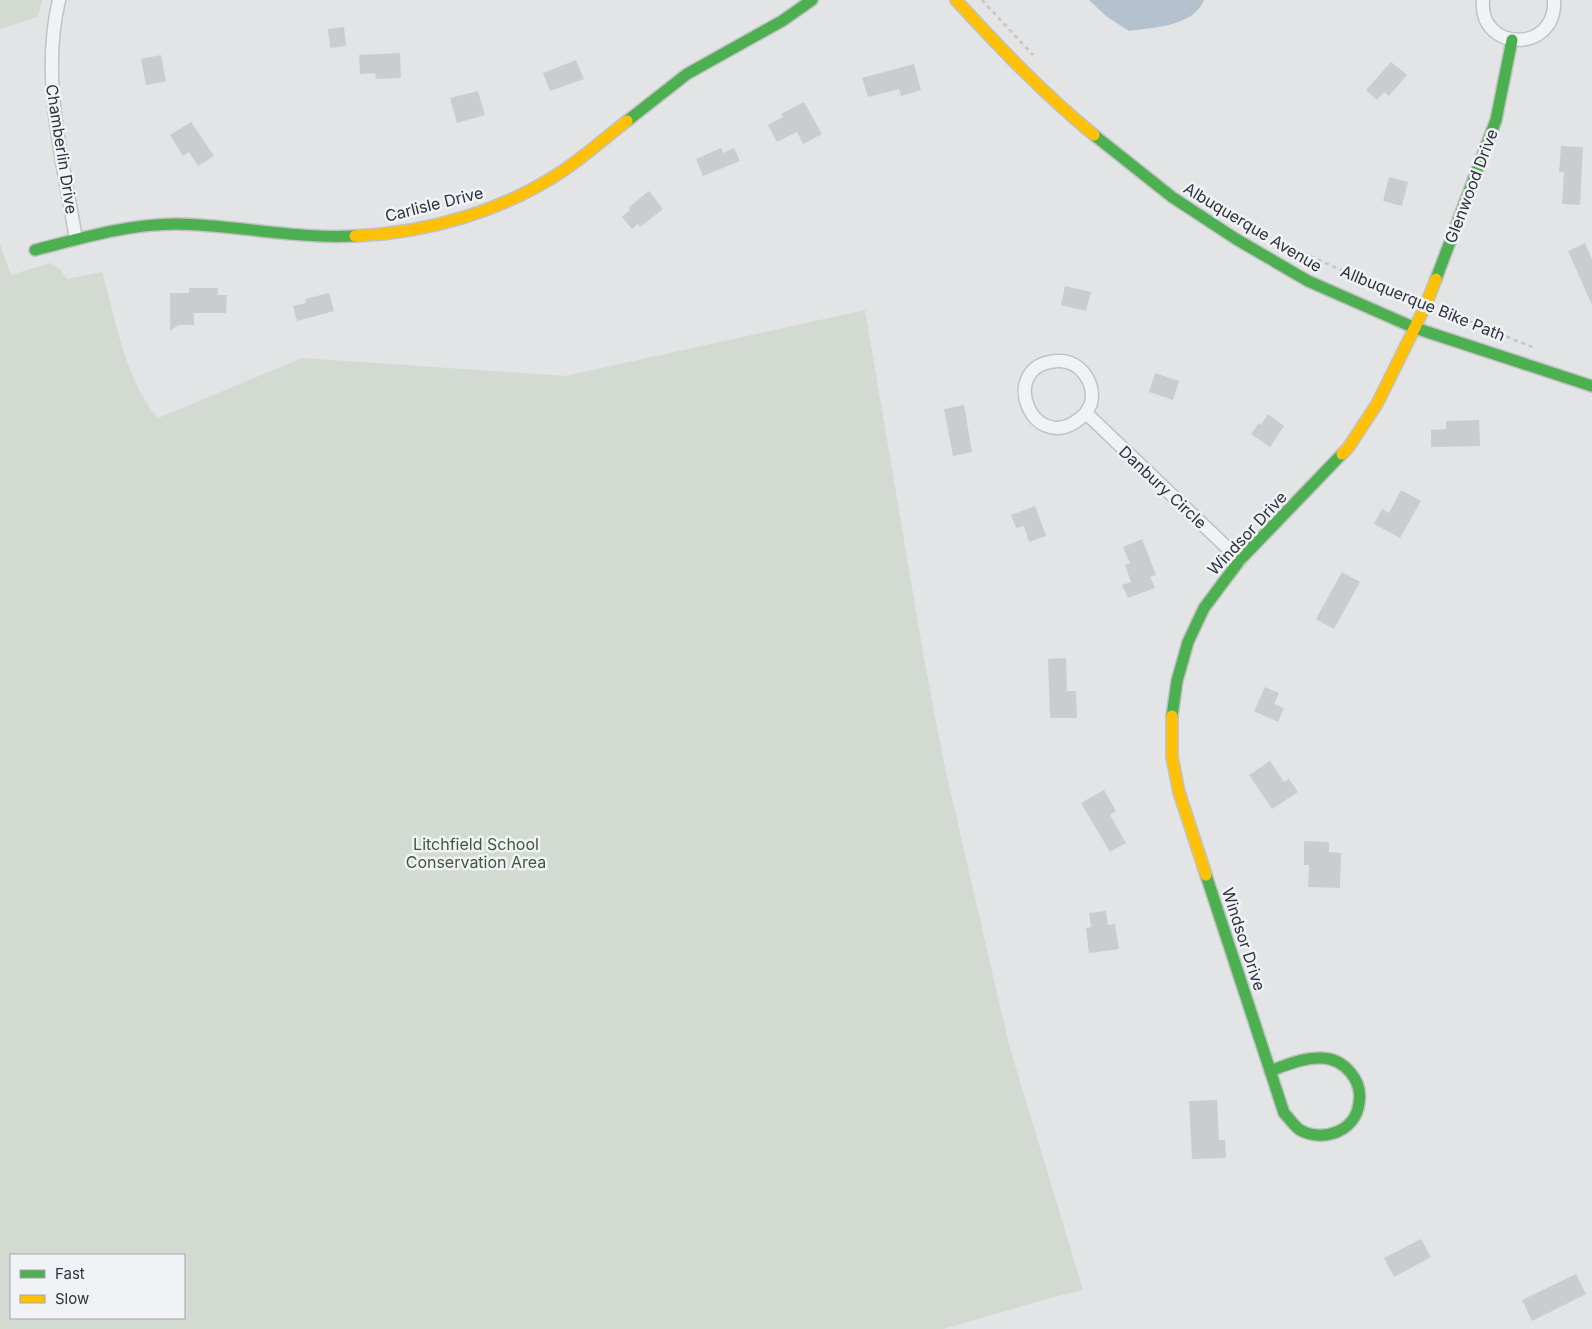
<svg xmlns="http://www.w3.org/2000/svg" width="1592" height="1329" font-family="Inter,sans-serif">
	<rect width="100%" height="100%" fill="#e2e4e6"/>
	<path fill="#d3dad2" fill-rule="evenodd" d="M0,0H42L38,17L0,29Z
		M0,244L11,275L50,263L60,269L67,279L102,272C116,320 125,380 158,418L302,358L565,376L865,310L925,664L944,763L1009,1045L1083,1290L1054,1297L943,1329H0ZM11,1255H184V1318H11Z"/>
	<path fill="#b3c2ce" d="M1089,0H1204C1193,27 1154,27 1129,31L1106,16Z"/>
	<path fill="#caccce" d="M344,27L346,46L330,48L328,29Z
		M400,53L401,78L376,79L375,73L360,74L359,55Z
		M161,55L166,81L146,85L141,59Z
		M576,60L584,79L550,91L543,73Z
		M1391,62L1407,75L1389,96L1384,92L1377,100L1366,90Z
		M914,64L921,90L901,96L899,89L868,97L862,78Z
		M478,91L485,115L457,123L450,98Z
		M804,102L822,134L803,144L797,132L777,142L768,125L783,117L781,114Z
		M191,122L214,156L198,166L189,152L183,156L170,135Z
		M1561,146L1583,147L1580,205L1562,204L1564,172H1559Z
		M721,148L723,153L734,148L740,161L703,176L696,159Z
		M1389,177L1408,182L1402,206L1383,201Z
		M649,191L663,209L640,227L638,224L632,229L622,217L630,210L629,207Z
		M1585,243L1592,259V305L1568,251Z
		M1065,286L1091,292L1086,311L1061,305Z
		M189,288H218V295H227L226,313H194V325H178L170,331V293H189Z
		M329,293L334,311L297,321L293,306L306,303L305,299Z
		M1155,373L1179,381L1173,400L1149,392Z
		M964,405L972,452L953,456L944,409Z
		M1268,414L1284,426L1270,447L1251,434L1259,423L1261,425Z
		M1479,420L1480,446L1431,447V430L1446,429V421Z
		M1401,490L1421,501L1400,538L1374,524L1382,509L1389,513Z
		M1035,506L1046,536L1029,542L1024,526L1016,528L1011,515Z
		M1142,539L1156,575L1150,577L1155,588L1128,598L1122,585L1131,582L1125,565L1130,563L1123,547Z
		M1342,572L1360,582L1334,629L1316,619Z
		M1066,658L1067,691H1076L1077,718H1050L1048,659Z
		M1265,687L1279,693L1274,704L1284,708L1278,722L1254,711Z
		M1270,761L1284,782L1289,779L1298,792L1272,809L1249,775Z
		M1104,790L1116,811L1110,815L1126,843L1110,852L1081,803Z
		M1304,841L1329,842V852L1341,853L1340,888L1308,887L1309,865H1304Z
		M1106,911L1108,925L1115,924L1119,949L1089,953L1086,928L1091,927L1089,913Z
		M1217,1100L1219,1140H1225L1226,1158L1192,1159L1189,1101Z
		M1421,1239L1431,1257L1394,1277L1384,1258Z
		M1576,1274L1586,1294L1532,1321L1522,1300Z"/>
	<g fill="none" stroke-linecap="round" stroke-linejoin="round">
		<defs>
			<path id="street" d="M59,0C40,79 63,160 76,239
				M1483,0C1478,52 1557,54 1554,0
				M1086,413C1035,465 993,364 1058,361C1080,360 1096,383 1091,403C1090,407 1087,410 1086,413L1240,560"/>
			<path id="fast" d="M627,121L687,74L782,21L812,0
				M1094,135L1172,197L1236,239L1308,281L1415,328L1592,386
				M35,250C82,238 128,224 177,224C236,225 295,239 355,236
				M1436,279L1496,120L1512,40
				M1172,716L1177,681L1188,642L1204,608L1240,560L1342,454
				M1206,875L1284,1113C1289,1118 1294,1126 1300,1130C1323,1143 1356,1131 1359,1103C1363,1081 1345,1059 1322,1058C1304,1057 1287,1065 1270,1071"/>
			<path id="slow" d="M956,0C1000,48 1044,94 1094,135
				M355,236C427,233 504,211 564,170C585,156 606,137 627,121
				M1342,454L1348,448L1377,404L1425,307L1436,279
				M1172,716V757L1179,792L1206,875"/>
		</defs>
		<use href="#street" stroke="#c0c2c4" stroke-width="15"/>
		<use href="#fast" stroke="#c0c2c4" stroke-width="14"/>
		<use href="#slow" stroke="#c0c2c4" stroke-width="14"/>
		<path stroke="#c2c4c6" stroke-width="2.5" stroke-dasharray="4 4" stroke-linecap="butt" d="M982,0L1033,55
			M1274,240L1411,301
			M1439,312L1462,318L1532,347"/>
		<use href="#street" stroke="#f1f2f3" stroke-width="12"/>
		<use href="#fast" stroke="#4caf50" stroke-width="11"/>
		<use href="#slow" stroke="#ffc107" stroke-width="11"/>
	</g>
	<g text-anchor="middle" stroke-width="5" stroke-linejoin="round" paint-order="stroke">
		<g font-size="16" fill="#2b333d" stroke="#f0f2f5">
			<text transform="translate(62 149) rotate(81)" y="6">Chamberlin Drive</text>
			<text transform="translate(1471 186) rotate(-69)" y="6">Glenwood Drive</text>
			<text transform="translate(434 204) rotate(-14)" y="6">Carlisle Drive</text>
			<text transform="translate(1253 227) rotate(31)" y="6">Albuquerque Avenue</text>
			<text transform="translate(1423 303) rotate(22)" y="6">Allbuquerque Bike Path</text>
			<text transform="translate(1163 487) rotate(43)" y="6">Danbury Circle</text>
			<text transform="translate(1247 533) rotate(-47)" y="6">Windsor Drive</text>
			<text transform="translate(1244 939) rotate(72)" y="6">Windsor Drive</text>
		</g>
		<g font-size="16" fill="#415839" stroke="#f0f2f5">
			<text x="476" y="850">Litchfield School<tspan x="476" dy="18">Conservation Area</tspan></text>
		</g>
	</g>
	<rect x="10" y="1254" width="175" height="65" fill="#f0f2f5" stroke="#a1a6ab"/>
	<rect x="20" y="1270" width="25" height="8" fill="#4caf50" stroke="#a1a6ab"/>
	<text x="55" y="1279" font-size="15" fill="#2b333d">Fast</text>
	<rect x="20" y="1295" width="25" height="8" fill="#ffc107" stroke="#a1a6ab"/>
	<text x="55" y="1304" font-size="15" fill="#2b333d">Slow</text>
</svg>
